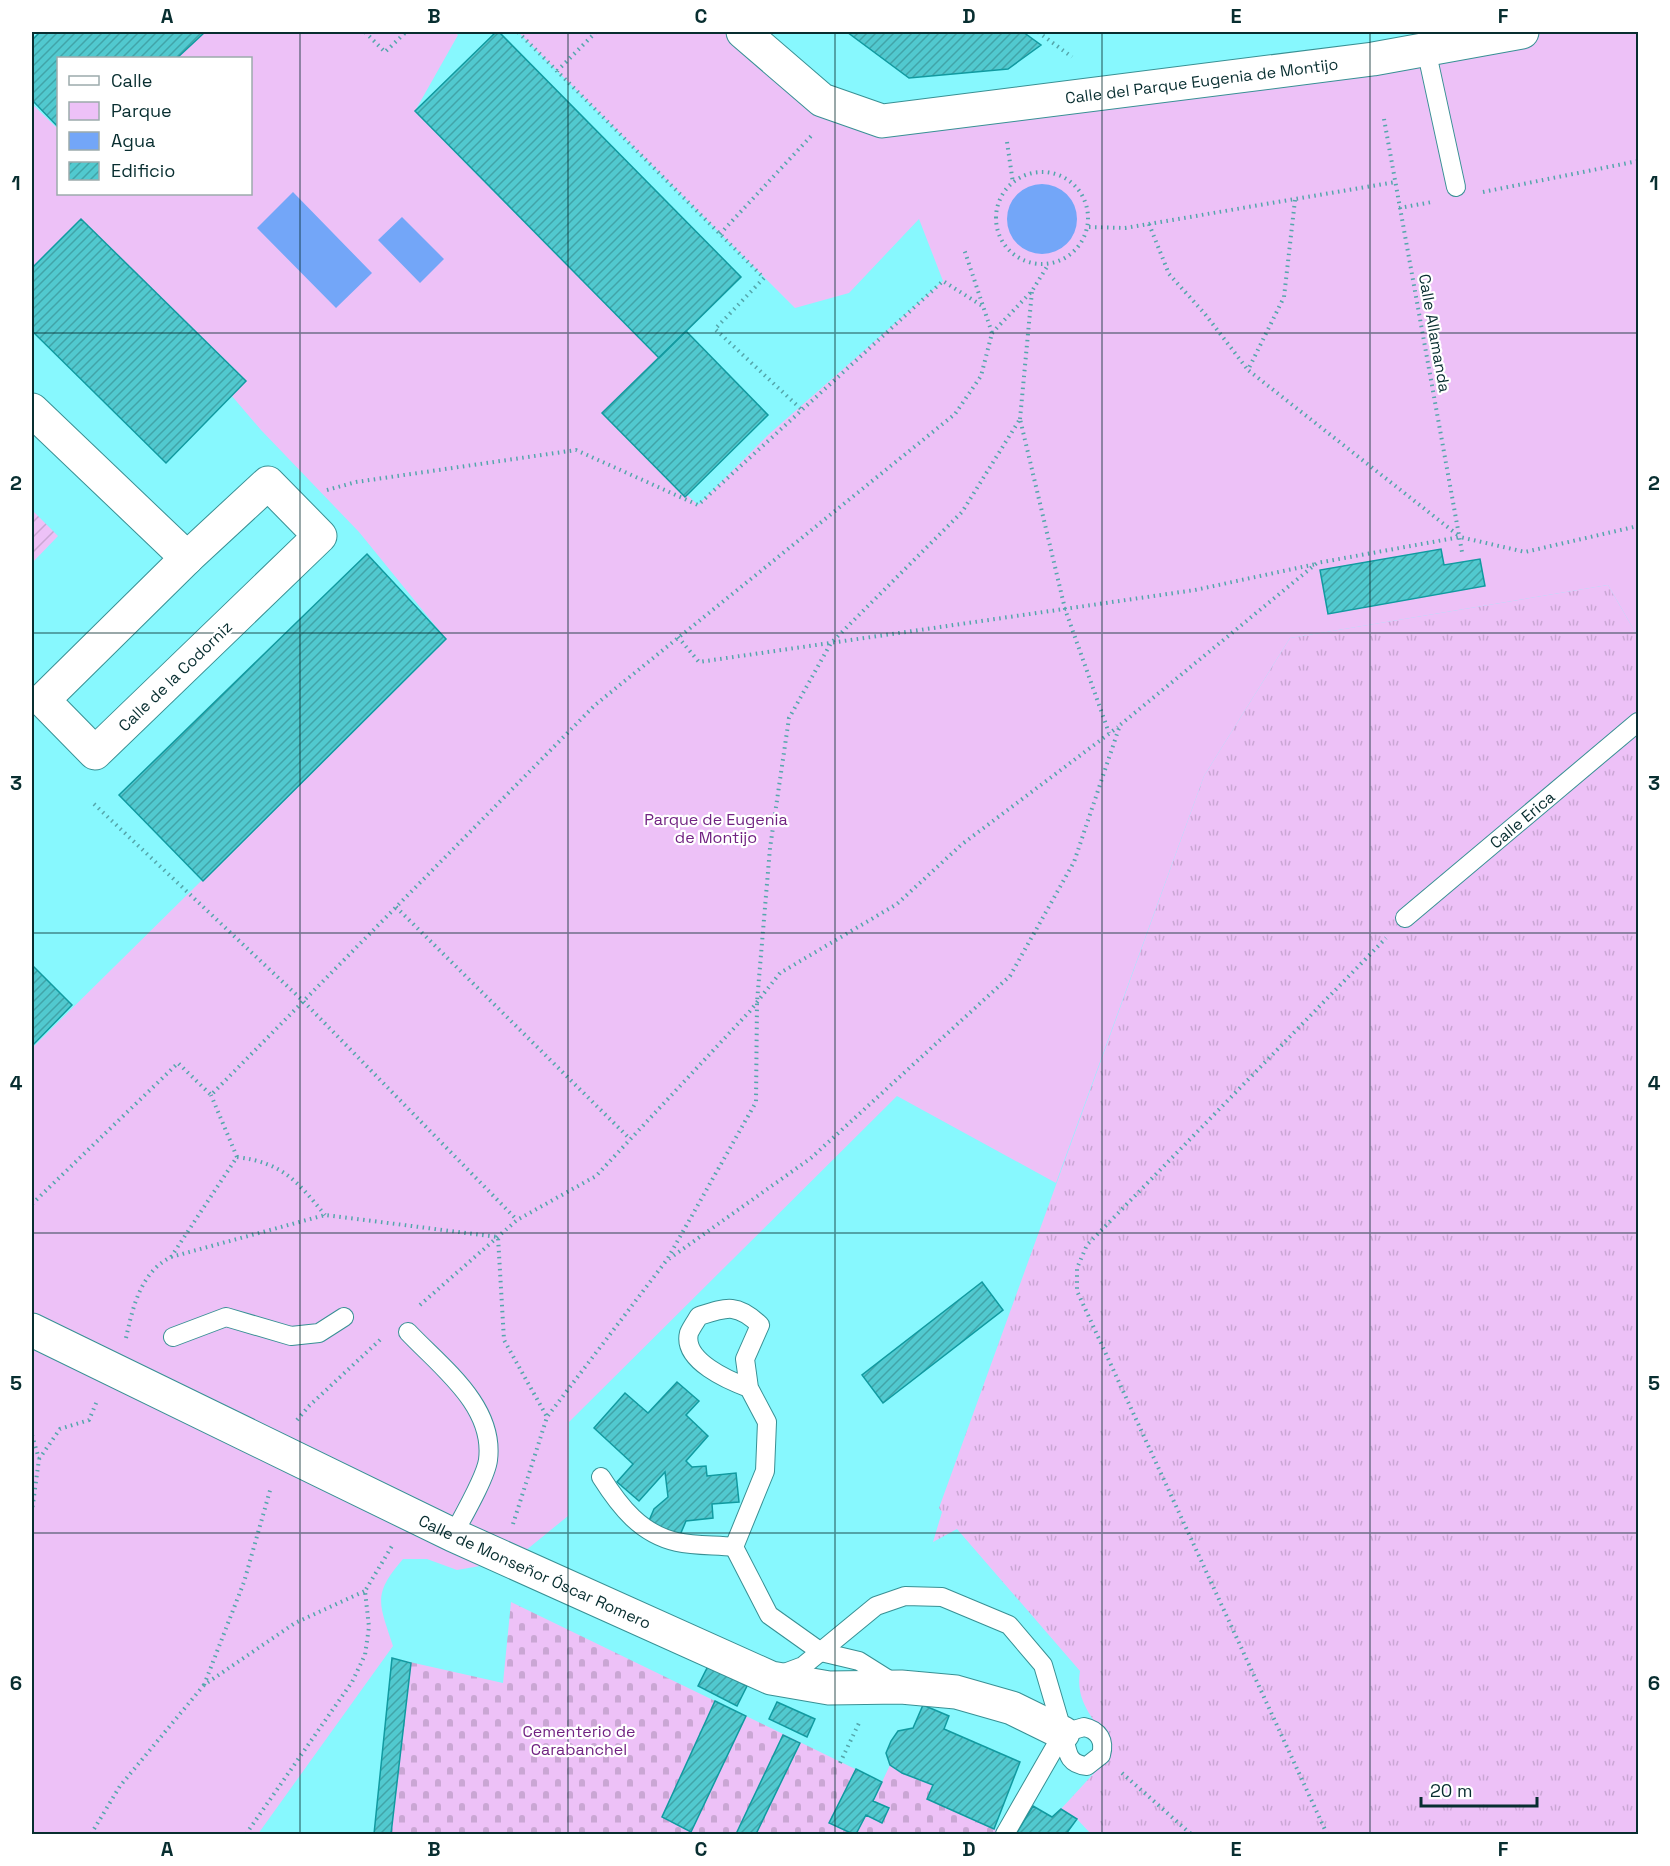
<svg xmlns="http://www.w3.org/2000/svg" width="1670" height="1866" font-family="'Space Grotesk',sans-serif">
	<defs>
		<pattern id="grass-tufts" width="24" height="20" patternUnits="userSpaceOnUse" patternTransform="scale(1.5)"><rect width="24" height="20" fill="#edc1f7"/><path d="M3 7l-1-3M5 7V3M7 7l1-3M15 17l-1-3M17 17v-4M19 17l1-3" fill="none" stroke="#caa6d4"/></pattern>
		<pattern id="cemetery-stones" width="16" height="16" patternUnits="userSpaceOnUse" patternTransform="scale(1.5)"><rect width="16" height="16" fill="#edc1f7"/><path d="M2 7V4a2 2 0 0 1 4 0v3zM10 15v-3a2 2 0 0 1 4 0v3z" fill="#caa6d4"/></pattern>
		<pattern id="garden-furrows" width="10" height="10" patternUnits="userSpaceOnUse" patternTransform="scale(1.5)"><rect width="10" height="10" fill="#edc1f7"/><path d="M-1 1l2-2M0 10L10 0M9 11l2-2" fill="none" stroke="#caa6d4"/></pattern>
		<pattern id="building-hatch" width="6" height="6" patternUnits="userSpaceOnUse" patternTransform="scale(1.5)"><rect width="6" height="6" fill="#51c9cf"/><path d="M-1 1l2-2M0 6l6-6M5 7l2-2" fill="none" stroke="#41a4a8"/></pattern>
	</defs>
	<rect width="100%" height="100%" fill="#87f8fe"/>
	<path fill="url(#grass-tufts)" d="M1608,585L1638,637V1834H1091L1077,1819L1061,1809L1106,1760L1110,1742C1093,1719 1075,1701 1080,1671L957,1529L933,1542L942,1512L939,1508L1204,776L1290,638Z"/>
	<path fill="url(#cemetery-stones)" d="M511,1602L882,1782L890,1765L902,1773L933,1785L927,1799L1006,1834H374L392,1658L503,1683Z"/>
	<path fill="#edc1f7" d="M205,32H455L458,35L415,111L659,358L641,452L698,505L768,435L943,281L919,219L849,293L795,308L518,32H740L882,121L1485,32H1638V637L1608,585L1290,638L1204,776L1056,1183L897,1096L569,1422L568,1516L514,1560L457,1570L427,1559H403C372,1595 379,1603 393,1646L258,1834H32V1048L446,639L359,532L261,430L81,219L32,268V104L58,129V194H250V58H177Z"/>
	<path fill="url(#garden-furrows)" d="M32,510L58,536L32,563Z"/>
	<path fill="#73a6f8" d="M1007 219a35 35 0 1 1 70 0a35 35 0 1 1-70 0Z
		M293,192L372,273L336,308L257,228Z
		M402,217L444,259L420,283L378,240Z"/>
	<path fill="url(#building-hatch)" stroke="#119aa0" stroke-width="1.5" d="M40,32H205L177,58H58V127L32,100V40Z
		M496,32H499L741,277L659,358L415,111Z
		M847,32H1023L1041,45L1008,69L909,78Z
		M81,219L246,381L166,463L32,331V268Z
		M686,331L768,415L685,497L602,413Z
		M1441,549L1444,565L1480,559L1485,586L1328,614L1320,570Z
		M367,554L446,639L203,881L119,795Z
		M32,965L72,1005L32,1046Z
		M982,1282L1003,1310L883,1403L862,1375Z
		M677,1382L699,1401L686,1415L708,1436L686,1461L692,1467L706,1466L707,1476L736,1473L739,1502L712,1504L713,1518L686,1521L680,1535L648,1523L654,1509L668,1497L665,1472L639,1501L617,1482L633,1464L594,1428L625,1393L648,1413Z
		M392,1658L411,1663L391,1834H374Z
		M708,1666L747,1686L737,1706L698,1686Z
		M715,1701L746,1716L691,1832L662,1817Z
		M777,1702L815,1719L807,1737L769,1719Z
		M923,1705L949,1716L944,1729L1020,1762L994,1829L927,1799L933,1785L902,1773L890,1765L886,1753L891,1741L898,1731L913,1728Z
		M783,1735L800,1743L756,1834H736Z
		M856,1769L882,1782L873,1801L889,1808L882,1823L866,1815L856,1834H853L829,1823Z
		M1033,1806L1052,1817L1061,1809L1077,1819L1066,1834H1016Z"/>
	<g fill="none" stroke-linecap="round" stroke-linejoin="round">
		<defs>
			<g id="lane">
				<path d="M1426,49L1456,187"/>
				<path id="s1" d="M1405,918L1638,722"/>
				<path d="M408,1332C441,1367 495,1406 488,1460C486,1477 462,1518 453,1535"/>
				<path d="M173,1337L226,1317L291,1336L319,1333L344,1317"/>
				<path d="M749,1388C730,1381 682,1361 689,1333C691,1328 696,1321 699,1316C727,1307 737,1303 760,1325L745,1359L749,1388L767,1422L765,1471L734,1547L769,1615L821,1652L859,1661L894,1683"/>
				<path d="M601,1477C620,1507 641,1534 677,1542C695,1546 716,1545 734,1547"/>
				<path d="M779,1675L803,1666L876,1606L905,1596L942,1597L1009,1625L1043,1665L1063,1733L1005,1834"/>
				<path d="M1084,1727C1099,1730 1105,1741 1101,1755L1087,1766C1065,1764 1068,1749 1063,1733Z"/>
			</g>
			<g id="street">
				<path id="s2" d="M743,32L822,100L882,121L1373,59L1522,32"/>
				<path d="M32,410L187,558"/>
				<path d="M268,483L320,536L95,753L43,700L187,558Z"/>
				<path id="s3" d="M32,1330L453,1535L771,1678L829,1688L901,1687L956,1692L1012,1708L1063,1733"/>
			</g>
		</defs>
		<use href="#lane" stroke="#389094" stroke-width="20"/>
		<use href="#street" stroke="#389094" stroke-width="35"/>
		<path stroke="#54a6ab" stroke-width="4" stroke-dasharray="1.5 4.5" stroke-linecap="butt" d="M365,32L385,52L406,32
			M518,32L764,278L715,329L802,410
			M1038,32L1072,57
			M557,71L596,32
			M1384,119L1462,552
			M1007,142L1013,183
			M996 218a46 46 0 1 1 92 0a46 46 0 1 1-92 0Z
			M1483,192L1638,161
			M1295,200L1284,297L1248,370L1459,536
			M1399,208L1432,202
			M1149,224L1169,274L1205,314L1248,370
			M1089,227L1125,228L1395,182
			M720,234L812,135
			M992,333L1032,291L1048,265
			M1020,419L1032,291
			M327,490L356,482L576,450L698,505L943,281L984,307
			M678,637L699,662L1195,590L1316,564
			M94,804L303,1001L517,1220
			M396,907L630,1139
			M237,1157C283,1163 297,1181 325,1215
			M32,1204L178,1063L211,1095L595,705L955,414L981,376L992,333L964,249
			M171,1257L325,1215L498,1237L504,1340L547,1417
			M668,1258L756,1102L757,1002L770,848L789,718L831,643L962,512L1020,419L1065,609L1109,733
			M420,1305L517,1220L596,1176L750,1011L780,973L897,904L961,845L1118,727
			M126,1338C133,1306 141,1272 171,1257L237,1157L211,1095
			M297,1420L309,1406L382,1338
			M32,1435L39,1459L32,1511
			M39,1459L60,1429L89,1420L97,1401
			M513,1524L547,1417L666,1261L811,1158L1010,976L1074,862L1120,725L1317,563L1460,537L1525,552L1638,526
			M204,1685L244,1582L271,1487
			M840,1763L859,1723
			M1122,1773L1191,1834
			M91,1834L120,1786L204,1685L295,1623L365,1591
			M246,1834L352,1682L365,1655L369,1627L365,1591L392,1546
			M1327,1834L1077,1291V1268L1087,1245L1386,938"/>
		<use href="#lane" stroke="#fff" stroke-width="18"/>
		<use href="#street" stroke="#fff" stroke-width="33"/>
	</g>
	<path fill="none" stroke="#082e30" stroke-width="1.5" stroke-opacity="0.55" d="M300,32V1834M568,32V1834M835,32V1834M1102,32V1834M1370,32V1834M32,333H1638M32,633H1638M32,933H1638M32,1233H1638M32,1533H1638"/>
	<g text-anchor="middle" stroke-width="4.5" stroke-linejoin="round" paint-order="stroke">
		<g font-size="16" fill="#082e30" stroke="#fff">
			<text dy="6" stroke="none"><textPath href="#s2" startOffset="490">Calle del Parque Eugenia de Montijo</textPath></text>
			<text transform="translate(1435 333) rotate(80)" y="6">Calle Allamanda</text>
			<text transform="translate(175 676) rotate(-44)" y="6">Calle de la Codorniz</text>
			<text dy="6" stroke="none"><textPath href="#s1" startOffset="153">Calle Erica</textPath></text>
			<text dy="6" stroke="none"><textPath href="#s3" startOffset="558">Calle de Monseñor Óscar Romero</textPath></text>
		</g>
		<g font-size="16" fill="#712282" stroke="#fff">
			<text x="716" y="825">Parque de Eugenia<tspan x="716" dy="18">de Montijo</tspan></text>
			<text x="579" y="1737">Cementerio de<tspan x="579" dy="18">Carabanchel</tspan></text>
		</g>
	</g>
	<rect width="1670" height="1866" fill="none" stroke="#ffffff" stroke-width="66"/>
	<rect x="57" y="57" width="195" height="138" fill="#ffffff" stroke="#9cabac" stroke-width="1.5"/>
	<rect x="69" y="76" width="30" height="9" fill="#ffffff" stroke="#9cabac" stroke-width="1.5"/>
	<text x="111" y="87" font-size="18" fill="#082e30">Calle</text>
	<rect x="69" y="102" width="30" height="18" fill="#edc1f7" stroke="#9cabac" stroke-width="1.5"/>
	<text x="111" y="117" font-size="18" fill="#082e30">Parque</text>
	<rect x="69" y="132" width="30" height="18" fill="#73a6f8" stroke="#9cabac" stroke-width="1.5"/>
	<text x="111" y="147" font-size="18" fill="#082e30">Agua</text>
	<rect x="69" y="162" width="30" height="18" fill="url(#building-hatch)" stroke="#9cabac" stroke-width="1.5"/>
	<text x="111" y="177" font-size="18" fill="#082e30">Edificio</text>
	<path d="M1421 1797v9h116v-9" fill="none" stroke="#082e30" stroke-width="3"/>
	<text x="1430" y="1797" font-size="18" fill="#082e30" stroke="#ffffff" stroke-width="4.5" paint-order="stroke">20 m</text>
	<rect x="33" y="33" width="1604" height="1800" fill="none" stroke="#082e30" stroke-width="2"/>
	<g font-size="20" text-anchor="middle" font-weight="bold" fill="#082e30">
		<text x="167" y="23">A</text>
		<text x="434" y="23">B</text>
		<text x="701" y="23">C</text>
		<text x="969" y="23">D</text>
		<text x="1236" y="23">E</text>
		<text x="1503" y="23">F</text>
		<text x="16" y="190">1</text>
		<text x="1654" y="190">1</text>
		<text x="16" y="490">2</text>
		<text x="1654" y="490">2</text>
		<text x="16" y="790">3</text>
		<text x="1654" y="790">3</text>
		<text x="16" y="1090">4</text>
		<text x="1654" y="1090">4</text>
		<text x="16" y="1390">5</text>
		<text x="1654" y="1390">5</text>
		<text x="16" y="1690">6</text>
		<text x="1654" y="1690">6</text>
		<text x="167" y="1856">A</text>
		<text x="434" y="1856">B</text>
		<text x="701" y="1856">C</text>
		<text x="969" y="1856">D</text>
		<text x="1236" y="1856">E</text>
		<text x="1503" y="1856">F</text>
	</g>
</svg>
